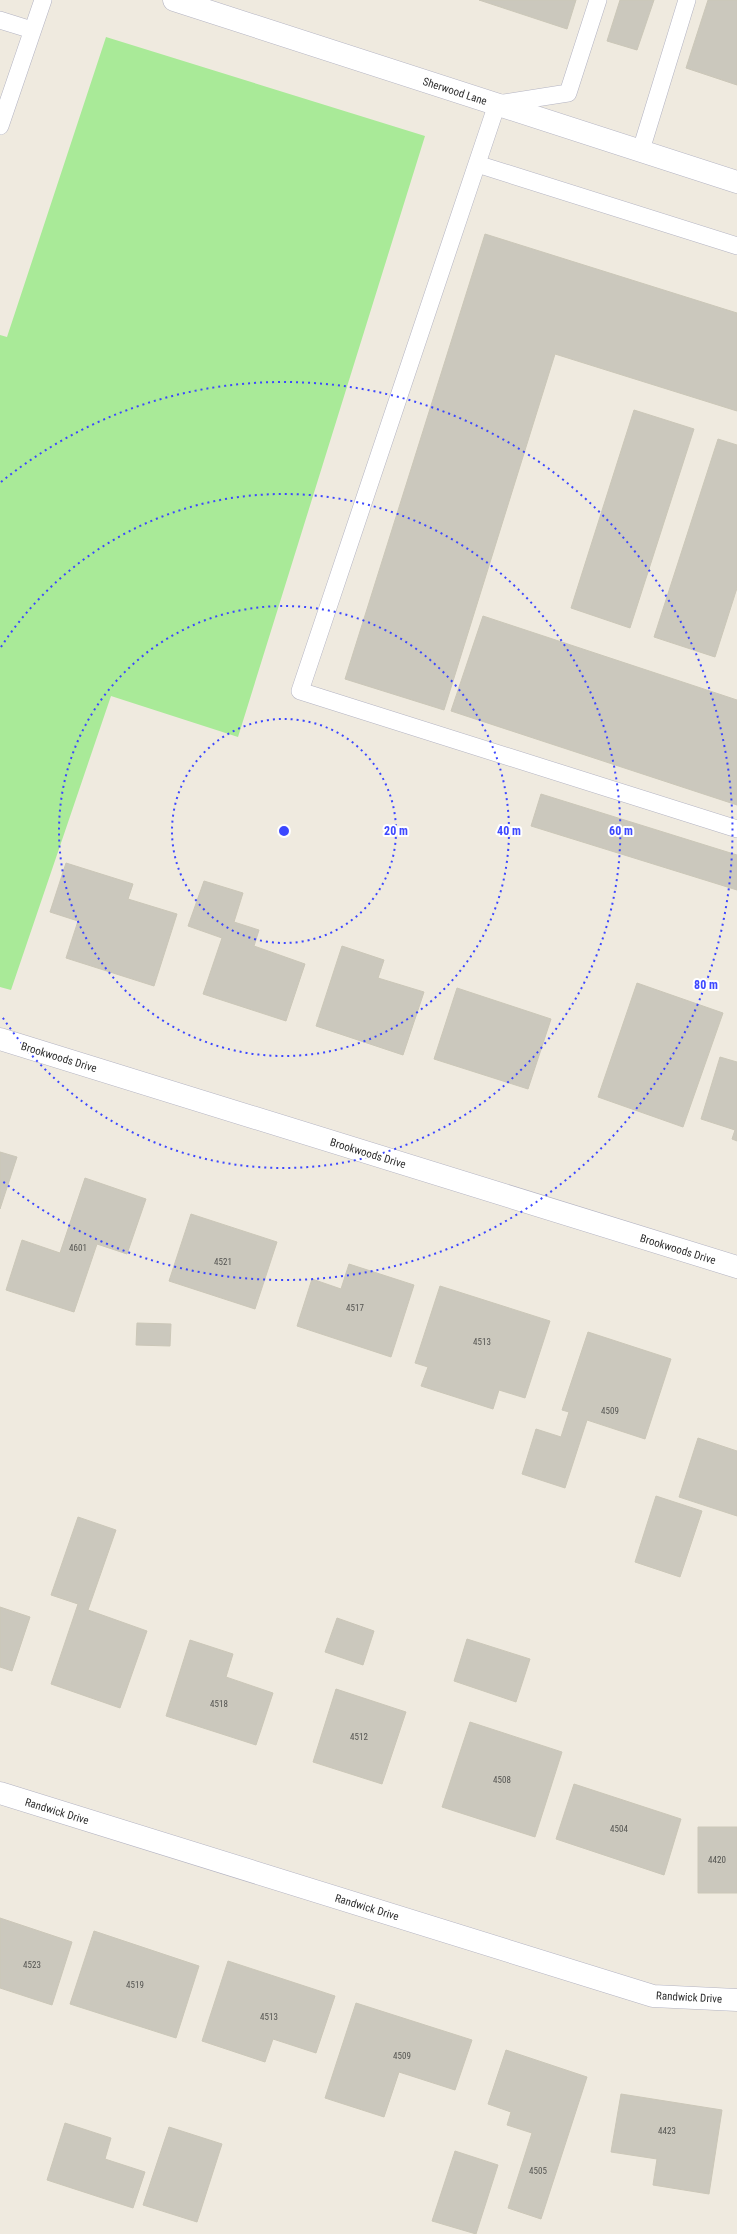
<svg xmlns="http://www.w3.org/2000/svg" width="737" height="2234" font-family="'Roboto Condensed',sans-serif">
	<rect width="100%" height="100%" fill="#efeadf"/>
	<path fill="#a9ea98" d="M106,37L425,136L238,737L111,696L11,990L0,987V335L7,337Z"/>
	<path fill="#cbc8bd" stroke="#cbc7b8" d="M479,0H576L567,29Z
		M620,0H654L637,50L607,41Z
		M708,0H737V85L686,68Z
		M485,234L737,313V411L555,354L444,710L345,679Z
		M634,410L694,429L630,628L571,608Z
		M718,439L737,445V588L715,657L654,637Z
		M483,616L737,700V805L451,711Z
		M541,794L737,855V890L531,826Z
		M66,863L133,884L128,899L177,914L154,986L66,958L78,921L50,912Z
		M204,881L243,893L234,922L259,930L254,946L305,964L286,1021L203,994L222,938L188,926Z
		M342,946L384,960L378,978L424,992L403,1055L316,1026Z
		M637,983L723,1013L683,1127L598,1097Z
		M457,988L551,1019L528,1089L434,1059Z
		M720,1057L737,1062V1141L732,1139L735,1130L701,1119Z
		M0,1152L17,1157L0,1209Z
		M85,1178L146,1199L127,1254L97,1244L74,1312L6,1290L22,1240L60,1253Z
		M191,1214L277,1242L255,1309L169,1281Z
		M349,1264L414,1285L391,1357L297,1326L312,1279L341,1289Z
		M440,1286L550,1321L525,1398L499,1390L493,1409L421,1386L428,1367L415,1363Z
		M137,1323L171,1324L170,1346L136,1345Z
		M588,1332L671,1359L645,1439L587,1420L565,1488L522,1474L536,1429L561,1437L569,1412L562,1410Z
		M698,1438L737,1451V1516L679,1497Z
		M656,1496L702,1511L680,1577L635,1562Z
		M78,1517L116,1530L88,1610L147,1631L120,1708L51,1684L78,1604L51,1595Z
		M0,1607L30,1617L12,1671L0,1667Z
		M337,1618L374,1631L363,1665L325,1652Z
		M467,1639L530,1659L516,1702L454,1681Z
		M190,1640L233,1654L226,1677L273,1693L256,1745L166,1716Z
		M336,1689L406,1712L382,1784L313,1762Z
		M470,1722L562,1752L535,1837L442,1807Z
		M574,1784L681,1819L664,1875L556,1839Z
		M698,1827H737V1893H698Z
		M0,1918L72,1942L52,2005L0,1988Z
		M94,1931L199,1966L176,2038L70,2004Z
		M228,1961L335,1996L316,2053L273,2039L265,2062L202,2041Z
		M356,2003L472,2040L455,2090L399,2072L384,2117L325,2098Z
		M506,2050L587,2077L541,2219L508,2208L532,2133L507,2125L511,2112L488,2104Z
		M621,2094L722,2110L709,2194L653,2185L657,2159L611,2152Z
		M65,2123L111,2138L105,2159L145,2172L133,2208L47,2180Z
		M169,2127L222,2144L197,2222L143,2205Z
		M455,2151L498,2165L476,2234L432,2221Z"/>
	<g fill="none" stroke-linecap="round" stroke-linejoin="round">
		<defs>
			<path id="service" d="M598,0L568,93L497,104L300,691L737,829
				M0,20L32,30
				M0,126L43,0
				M641,150L687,0
				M477,164L737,246"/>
			<path id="minor" d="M0,1039L737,1267
				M0,1793L653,1996L737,2000"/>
			<path id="tertiary" d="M174,0L737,182"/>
		</defs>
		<use href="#service" stroke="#b3b3c2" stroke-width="18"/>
		<use href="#minor" stroke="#b3b3c2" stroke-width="23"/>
		<use href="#tertiary" stroke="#b3b3c2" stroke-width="23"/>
		<use href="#service" stroke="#fff" stroke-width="17"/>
		<use href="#minor" stroke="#fff" stroke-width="22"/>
		<use href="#tertiary" stroke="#fff" stroke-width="22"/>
	</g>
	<g fill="none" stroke="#3c47ff" stroke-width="2" stroke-dasharray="2 4">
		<circle cx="284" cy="831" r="112"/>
		<circle cx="284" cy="831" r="225"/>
		<path d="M1 647A337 337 0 1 1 1 1015"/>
		<path d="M1 482A449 449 0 1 1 1 1180"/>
	</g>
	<g text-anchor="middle" stroke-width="4" stroke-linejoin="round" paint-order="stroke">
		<g font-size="9" fill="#545451">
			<text x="78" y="1251">4601</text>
			<text x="223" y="1265">4521</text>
			<text x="355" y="1311">4517</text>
			<text x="482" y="1345">4513</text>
			<text x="610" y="1414">4509</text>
			<text x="219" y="1707">4518</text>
			<text x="359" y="1740">4512</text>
			<text x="502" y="1783">4508</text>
			<text x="619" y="1832">4504</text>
			<text x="717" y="1863">4420</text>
			<text x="32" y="1968">4523</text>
			<text x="135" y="1988">4519</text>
			<text x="269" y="2020">4513</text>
			<text x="402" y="2059">4509</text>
			<text x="667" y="2134">4423</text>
			<text x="538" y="2174">4505</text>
		</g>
		<g font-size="11" fill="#2d2d2d" stroke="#fff">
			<text transform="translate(455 91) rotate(18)" y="4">Sherwood Lane</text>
			<text transform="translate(59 1057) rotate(17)" y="4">Brookwoods Drive</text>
			<text transform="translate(368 1153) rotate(17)" y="4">Brookwoods Drive</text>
			<text transform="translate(678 1249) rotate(17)" y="4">Brookwoods Drive</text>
			<text transform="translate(57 1811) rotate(17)" y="4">Randwick Drive</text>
			<text transform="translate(367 1907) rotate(17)" y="4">Randwick Drive</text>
			<text transform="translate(689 1997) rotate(3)" y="4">Randwick Drive</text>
		</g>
	</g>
	<circle cx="284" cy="831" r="6" fill="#3c47ff" stroke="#fff" stroke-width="2"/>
	<g font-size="12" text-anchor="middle" font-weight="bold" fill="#3c47ff" stroke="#fff" stroke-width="4" stroke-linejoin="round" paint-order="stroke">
		<text x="396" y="835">20 m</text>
		<text x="509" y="835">40 m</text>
		<text x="621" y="835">60 m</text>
		<text x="706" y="989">80 m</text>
	</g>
</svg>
